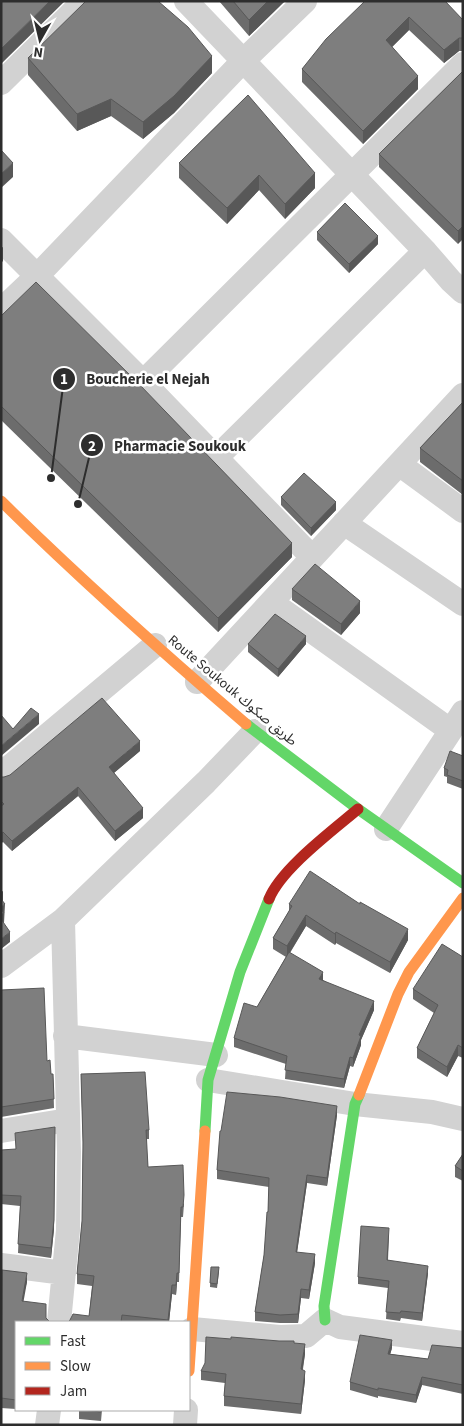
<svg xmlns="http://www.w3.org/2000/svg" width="464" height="1426" font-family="'Source Sans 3','Noto Sans Arabic',sans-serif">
	<rect width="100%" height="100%" fill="#fff"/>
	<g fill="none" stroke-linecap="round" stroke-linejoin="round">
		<path stroke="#d2d2d2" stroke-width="24" d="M186,1L425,251L451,281L463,292
			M1,83L84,1
			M1,240L143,382L312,557
			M1,310L36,277L244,60L305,1
			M143,382L463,64
			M216,458L425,251
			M399,464L463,511
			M344,523L463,604
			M271,602L450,730
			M197,682L463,395
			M1,774L155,645
			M386,829L463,712
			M1,966L63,920L206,782L255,731
			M65,1036L216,1055
			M208,1080L355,1104L432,1112L463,1119
			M1,1131L68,1120
			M1,1265L64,1273
			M59,1322L68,1230L69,1152L63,920
			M192,1329L280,1337L306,1336L325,1320L340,1327L463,1343
			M47,1425L49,1410
			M185,1425L186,1410"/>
		<path stroke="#63d668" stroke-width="11" d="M246,724L358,809L463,883
			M205,1131L208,1080L240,972L269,899
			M325,1320L324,1306L355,1104L359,1095"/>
		<path stroke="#ff974d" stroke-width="11" d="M1,501C80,579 162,652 246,724
			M359,1095L398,994L409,972L463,898
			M189,1371L205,1131"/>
		<path stroke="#b3261e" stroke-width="11" d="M269,899C281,869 332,831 358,809"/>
	</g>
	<path fill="#6c6c6c" d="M219,1H285L249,36Z
		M365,1L463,20V51H459L444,63L409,30L392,47L418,89L363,144L302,82V69Z
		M28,58L212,73L174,113L143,139L111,116L77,131L28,75Z
		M463,71L458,244L379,167V154Z
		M248,95L315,188L285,219L259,190L227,224L179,178V163Z
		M317,232L378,244L349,273L317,240Z
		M1,316L292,557L218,632L1,420Z
		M463,402V495L420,462V448Z
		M281,497L336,510L311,536L281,505Z
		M292,589L360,613L341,635L292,600Z
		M248,644H306L278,677L248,652Z
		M140,751L114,773L143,818L115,841L78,796L12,851L3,842L1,843V777H4Z
		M463,756V789L447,783V777L444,776V768Z
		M289,904L408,940L390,973L336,943L335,945L306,926L290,953L323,980L374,1010L361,1040V1045L353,1067L350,1066L344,1088L285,1079L286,1064L234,1047V1038L257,1007L286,957L273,949V938L289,911Z
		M463,957V1058L458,1056L447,1077L417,1058V1048L434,1013L413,999V989Z
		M1,990L47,1061L51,1074H53L54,1108L1,1117Z
		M81,1074L149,1130V1139H146L148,1167L184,1204L183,1217H181L179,1282H177L176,1295L172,1294L169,1322H68L89,1316L92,1286L77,1284V1274L82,1221L83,1149Z
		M337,1115L327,1186L307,1183L297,1252L315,1263L309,1299L301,1298L298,1323H280L255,1321V1312L264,1255L268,1212L269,1187L217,1179V1170L221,1131Z
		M1,1150L54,1229L51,1258L18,1253L20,1206L1,1204Z
		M463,1154V1181L455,1177V1166Z
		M389,1235L388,1260L428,1273L422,1321L401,1318L400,1321L386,1319L388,1288L358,1284V1277Z
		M211,1267L219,1272L217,1288L210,1287Z
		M1,1274L27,1282L16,1322V1409L1,1408Z
		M294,1343L305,1354L303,1369L305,1380L301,1414L224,1406V1396L225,1383L201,1380V1371Z
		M392,1348L390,1354L428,1359L463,1348V1394L422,1385L416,1403L378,1396V1398L350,1390V1382Z
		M22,1410H35V1411Z
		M79,1410H102L101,1421L79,1419Z"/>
	<path fill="#585858" d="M50,1H65L1,64V49Z
		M268,1H285L249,36V20Z
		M409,17V30L386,53V40Z
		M459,38V51L444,63V50Z
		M212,56V73L174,113L143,139V122Z
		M418,76V89L363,144V131Z
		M111,99V116L77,131V114Z
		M13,163V177L1,188V174Z
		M315,173V188L285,219V204Z
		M259,175V190L227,224V208Z
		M463,226V239L458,244V231Z
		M378,236V244L349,273V264Z
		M3,247V261L1,263V248Z
		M336,502V510L311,536V528Z
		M292,543V557L218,632V618Z
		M360,601V613L341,635V624Z
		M306,636V644L278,677V669Z
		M39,714V724L1,756V746Z
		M140,741V751L109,777V767Z
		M78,787V796L12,851V841Z
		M143,808V818L115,841V831Z
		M3,832V842L1,843V833Z
		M3,891V901L1,902V892Z
		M5,904L4,923L1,925V907Z
		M306,915V926L287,957V946Z
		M408,929V940L390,973V962Z
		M10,932V942L1,949V939Z
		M336,932V943L335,945V934Z
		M323,972V981L319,979Z
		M374,1001V1010L361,1040V1045L353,1067V1058L359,1035Z
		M458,1045V1056L447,1077V1067Z
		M350,1057V1066L344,1088V1079Z
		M337,1106V1115L327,1186V1178Z
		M55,1127L54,1229L51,1258V1248Z
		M307,1175V1183L296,1260V1252Z
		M315,1254V1263L309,1299V1290Z
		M428,1266V1273L422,1321V1313Z
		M27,1273V1282L22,1310V1301Z
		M177,1273V1282L176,1295V1285Z
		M172,1285V1294L169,1322H168Z
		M301,1289V1298L298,1323V1314Z
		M392,1340V1348L388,1362V1354Z
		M305,1344V1354L301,1378V1369Z
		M305,1371V1380L301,1414V1404Z
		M422,1377V1385L416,1403V1395Z"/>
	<path fill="#7e7e7e" stroke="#585858" d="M1,1H50L1,49Z
		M86,1H158L188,27L212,56L174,96L143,122L111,99L77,114L28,58Z
		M233,1H268L249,20Z
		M365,1H445L463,20V38H459L444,50L409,17L386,40L418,76L363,131L302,69L326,39Z
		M463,71V226L458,231L379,154Z
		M248,95L315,173L285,204L259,175L227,208L179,163Z
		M1,150L13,163L1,174Z
		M345,203L378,236L349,264L317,232Z
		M36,282L139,384L292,543L218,618L1,406V316Z
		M463,402V481L420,448Z
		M304,473L336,502L311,528L281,497Z
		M315,564L360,601L341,624L292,589Z
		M275,614L306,636L278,669L248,644Z
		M102,698L140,741L109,767L143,808L115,831L78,787L12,841L3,832L1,833V806L4,804L1,801V777H4L10,775Z
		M31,708L39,714L1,746V715L13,729Z
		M450,751L463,756V781L447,775L448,770L444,768Z
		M310,871L360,904V902L408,929L390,962L336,932L335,934L306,915L287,946L273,938L292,906L289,904Z
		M1,899L5,904L1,907Z
		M1,909L4,913L1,915Z
		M1,919L10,932L1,939Z
		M442,944L463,957V1048L458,1045L447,1067L417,1048L438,1005L413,989Z
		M289,952L323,972L319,979L374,1001L359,1035L361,1036L353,1058L350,1057L344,1079L285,1070L287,1056L234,1038L244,1003L257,1007Z
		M44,988L47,1061L50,1060L51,1074H53L54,1099L1,1107V990Z
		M145,1072L149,1130H146L148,1167L183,1165L184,1195L183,1207H181L179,1273H177L176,1285H172L168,1320L122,1315L121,1322H68L70,1320L73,1314L89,1316L94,1276L77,1274L82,1221L83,1142L81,1074Z
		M227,1092L280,1097L337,1106L327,1178L307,1175L296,1252L315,1254L309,1290L301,1289L298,1314L280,1315L255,1312L264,1255L267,1212H268L269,1178L217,1170L220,1131H221Z
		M55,1127L54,1220L51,1248L18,1244L21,1196L1,1195V1150L16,1149L15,1133Z
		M463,1154V1171L455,1166Z
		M361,1226L389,1228L387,1260L428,1266L422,1313L401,1311L400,1313L386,1312L389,1281L358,1277Z
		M211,1267H219L217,1284L210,1283Z
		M2,1270L27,1273L22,1301L46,1304V1318L50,1322H16V1400L1,1398Z
		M360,1335L392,1340L388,1354L428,1359L432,1345L463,1348V1385L422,1377L416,1395L378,1388V1390L350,1382Z
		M206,1337L231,1339V1337L279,1341H294V1343L305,1344L301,1369L305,1371L301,1404L224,1396L226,1374L201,1371L205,1363Z
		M84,1410H101V1412Z"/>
	<g text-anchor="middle" stroke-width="5" stroke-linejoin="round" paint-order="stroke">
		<g font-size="14" fill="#2d2d2d" stroke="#fff">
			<text transform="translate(233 690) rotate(40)" y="5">Route Soukouk طريق صكوك</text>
		</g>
	</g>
	<path fill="none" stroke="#2d2d2d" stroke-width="2" d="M51 478L64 379M78 504L92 445"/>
	<g fill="#2d2d2d" stroke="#fff" stroke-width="2">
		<circle cx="51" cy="478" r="5"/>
		<circle cx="78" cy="504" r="5"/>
		<circle cx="64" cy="379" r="12"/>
		<circle cx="92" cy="445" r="12"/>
	</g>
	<g font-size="15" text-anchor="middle" font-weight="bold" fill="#fff">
		<text x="64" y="384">1</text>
		<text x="92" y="451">2</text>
	</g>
	<g font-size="15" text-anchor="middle" font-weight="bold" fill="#2d2d2d" stroke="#fff" stroke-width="5" stroke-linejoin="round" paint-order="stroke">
		<text x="148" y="384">Boucherie el Nejah</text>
		<text x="180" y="451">Pharmacie Soukouk</text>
	</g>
	<rect width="464" height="1426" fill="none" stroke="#2d2d2d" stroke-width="5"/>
	<rect x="15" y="1321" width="175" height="90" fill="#ffffff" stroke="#ababab"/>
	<rect x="25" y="1337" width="25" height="8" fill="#63d668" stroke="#ababab"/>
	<text x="60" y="1346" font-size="15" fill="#2d2d2d">Fast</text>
	<rect x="25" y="1362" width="25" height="8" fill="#ff974d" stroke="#ababab"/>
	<text x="60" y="1371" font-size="15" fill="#2d2d2d">Slow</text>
	<rect x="25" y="1387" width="25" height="8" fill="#b3261e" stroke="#ababab"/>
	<text x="60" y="1396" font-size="15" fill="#2d2d2d">Jam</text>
	<g transform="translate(40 40) rotate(188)" stroke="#ffffff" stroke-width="4" paint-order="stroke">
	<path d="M0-4L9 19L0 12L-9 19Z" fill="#2d2d2d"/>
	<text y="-8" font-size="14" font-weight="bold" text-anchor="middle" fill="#2d2d2d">N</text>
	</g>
</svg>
